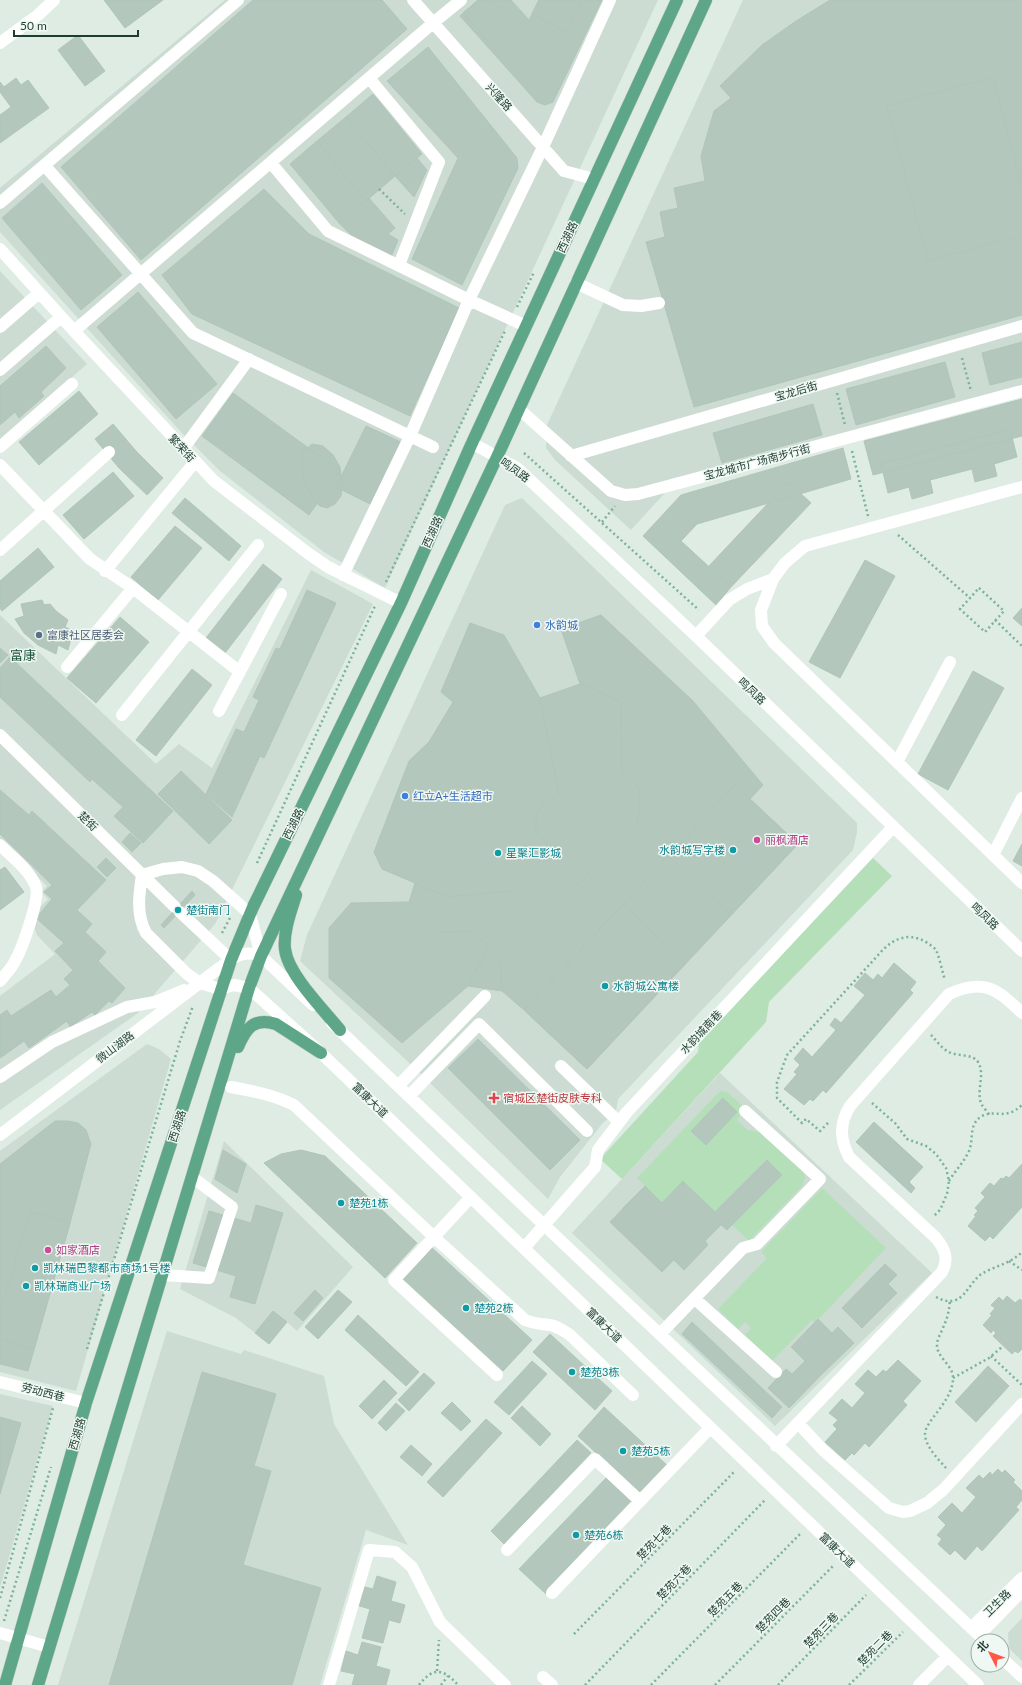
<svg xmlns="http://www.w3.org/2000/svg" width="1022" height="1685" font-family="Lato,'Noto Sans SC',sans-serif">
	<rect width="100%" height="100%" fill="#deece3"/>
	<path fill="#ccdcd2" d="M225,0H658L385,588L324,552L220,471L181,432L0,232V188Z
		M743,0H1022V394L672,485L631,530L555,460L546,448L547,425Z
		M0,271L87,364L0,440Z
		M522,498L857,823V832L853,850L618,1099L616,1111L602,1124L560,1177L548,1199L420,1073L300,961L307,935L505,505Z
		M311,570L373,604L215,924L138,1013L0,1110V996L55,954L37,935L32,921L36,911L48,899L41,892L47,886L0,839V615L156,764L179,744L212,768Z
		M147,1044L159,1049L171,1059L76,1391L0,1372V1151Z
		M720,1073L932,1273L775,1426L572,1233Z
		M224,1141L353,1267L297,1331L287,1322L269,1344L236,1318L180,1289Z
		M167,1331L241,1354L244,1350L324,1376L334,1424L408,1545L366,1530L320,1685H58Z
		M0,1394L53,1406L0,1588Z
		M1022,1618V1661L1009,1648L1008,1633Z"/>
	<path fill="#b5dfb9" d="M873,858L892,876L769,1002L766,1022L622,1179L600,1159L698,1052L699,1042Z
		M722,1091L727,1092L743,1106V1112L737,1120L747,1130L760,1132L801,1168L805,1177L803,1185L749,1241L732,1225L782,1175L767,1160L715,1212L684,1181L662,1203L637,1178L718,1093Z
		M822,1188L886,1248L815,1323L812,1320L772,1361L745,1335L751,1328L745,1322L738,1329L718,1309L767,1258L761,1252Z"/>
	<path fill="#b3c7bc" stroke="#b0c6b9" d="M104,0H163L125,28Z
		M253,0H382L407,29L141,260L61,167Z
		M478,0H491L519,31L496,51L463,13Z
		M478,0H511L529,20L539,0H602L553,102L545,105L537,102L460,16Z
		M539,0H582L566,32L532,14Z
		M830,0H1022V315L694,407L646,242L665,237L660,212L678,208L674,188L705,181L701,156L714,111L731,98L720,86L762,45L796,21Z
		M78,35L105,71L85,86L58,50Z
		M428,47L517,158L518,168L462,285L412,259L458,158L387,81Z
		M993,77L1022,188V235L928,261L887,106Z
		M16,78L21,85L28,80L49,108L0,143V115L11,107L0,92V82L4,87Z
		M373,94L422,154L395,176L346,117Z
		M346,117L395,176L366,201L317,141Z
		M317,141L366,201L339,223L290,164Z
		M417,158L427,170L414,197L395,176Z
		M42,183L122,275L81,310L2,218Z
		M264,189L309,234L459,308L410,416L192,314L162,275Z
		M369,198L395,228L388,234L398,240L391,257L355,239L339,223Z
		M138,292L217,384L176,419L97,327Z
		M1022,342V377L990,385L982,353Z
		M46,346L66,368L41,392L44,396L19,418L15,412L0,425V386Z
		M945,362L955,397L856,425L846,389Z
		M79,391L98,414L39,465L19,442Z
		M233,393L340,471L309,515L202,436Z
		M1022,399V436L873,475L864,441Z
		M813,404L822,435L722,463L713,433Z
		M113,424L136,451L163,478L147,495L119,468L95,439Z
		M366,426L401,442L370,504L336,487Z
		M1010,429L1017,457L994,464L997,476L975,482L972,469L930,480L933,493L912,499L909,487L888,493L881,464Z
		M312,444L323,446L333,455L340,467L342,483L341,496L335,504L327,508L320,506L314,501L304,481L302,463L304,451Z
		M843,448L851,479L697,524L681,541L731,587L716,605L643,536L681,495Z
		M113,472L134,496L84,539L63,515Z
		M788,482L811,503L731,587L709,566Z
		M185,498L241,546L229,561L172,513Z
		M175,526L202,548L158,600L131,577Z
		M38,548L54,567L2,611L0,608V581Z
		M865,560L895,576L840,678L809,662Z
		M263,564L282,579L225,653L206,638Z
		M307,590L336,603L264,758L260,756L232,817L206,794L236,729L244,732L259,700L253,697L276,648L280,649Z
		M42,600L44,605L50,604L56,611L68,620L65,627L73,631L68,650L58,645L56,654L38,645L24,633L15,619L24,616L21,604Z
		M1022,608V626L1013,618Z
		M601,615L693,701L763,785L750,799L735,785L524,1010L502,991L500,961L638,824L640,788L622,772L621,702L580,684L561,629Z
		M120,617L149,642L96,703L67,678Z
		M470,623L504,635L540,698L559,794L545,802L537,815L535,828L542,839L553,849L511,891L448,897L382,869L374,852L409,761L429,742L453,702L441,692Z
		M0,648L8,655L0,663Z
		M10,657L173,811L143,843L114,816L123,807L92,779L90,782L0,697V668Z
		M192,669L212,685L156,756L136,740Z
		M973,671L1004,688L948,790L918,774Z
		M580,684L621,702L622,772L640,788L638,824L500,961L502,991L468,986L489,945L469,931L442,932L409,902L415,883L448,897L511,891L553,849L542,839L535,828L537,815L545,802L559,794L540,698Z
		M181,771L232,820L209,844L158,794Z
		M735,785L798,844L587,1069L524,1010Z
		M735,785L798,844L731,915L669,856Z
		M0,790L29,815L32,811L106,880L77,910L92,924L85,932L106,952L98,961L125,988L112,1003L109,1001L95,1015L92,1012L70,1027L67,1021L29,1048L24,1041L0,1058V1015L7,1010L11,1016L51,990L56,997L70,985L64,979L73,970L55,951L64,943L36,918L52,899L44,892L52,885L0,834Z
		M130,833L141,843L132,852L122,842Z
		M1022,844V866L1013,861Z
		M106,858L116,868L107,877L97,867Z
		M5,867L24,892L0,910V870Z
		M192,891L195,895L164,928L161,925Z
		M409,902L442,932L469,931L489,945L468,986L402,1043L329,978V928L351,903Z
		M623,904L685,963L587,1069L524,1010Z
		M894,963L916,982L910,990L913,993L826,1093L823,1090L813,1101L810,1099L804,1105L784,1089L797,1074L794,1072L800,1065L794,1059L803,1048L812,1057L836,1030L830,1025L835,1018L841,1023L865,995L854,986L865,973L873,980L878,974L882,978Z
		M478,1039L580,1140L550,1170L448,1068Z
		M723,1098L737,1112L706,1145L691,1131Z
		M55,1121H68L78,1123L86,1130L91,1144L70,1223L28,1371L0,1364V1164Z
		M874,1122L923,1167L909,1182L915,1188L911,1193L856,1142Z
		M223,1150L246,1164L237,1193L215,1179Z
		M301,1150L325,1156L417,1243L385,1278L264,1163L281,1154Z
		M767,1160L782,1175L727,1230L721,1225L705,1241L708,1245L684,1270L622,1209L645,1186L662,1203L683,1181L715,1212Z
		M1022,1164V1207L993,1239L990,1236L985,1241L968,1226L976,1216L974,1215L978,1211L975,1208L985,1197L981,1193L990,1183L994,1186L1001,1178L1003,1179L1006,1176L1009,1178Z
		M645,1186L696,1237L662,1272L610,1222Z
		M256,1205L283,1213L255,1304L230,1297L236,1276L193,1263L209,1211L251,1223Z
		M30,1212L70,1223L34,1349L0,1339V1313Z
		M429,1245L532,1340L503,1371L400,1276Z
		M885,1264L897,1275L888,1284L897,1293L862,1328L842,1308Z
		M315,1290L323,1298L303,1321L294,1313Z
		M338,1290L352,1302L318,1339L305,1327Z
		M1007,1296L1015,1303L1020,1299L1022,1301V1349L1018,1353L1015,1351L1012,1354L993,1336L996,1333L993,1330L991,1333L983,1325L992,1315L990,1314L995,1308L991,1305L999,1297L1003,1301Z
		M273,1311L287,1322L269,1344L255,1333Z
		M358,1315L419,1372L406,1386L345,1330Z
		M818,1319L832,1333L805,1361L791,1347Z
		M692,1322L782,1407L772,1418L682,1334Z
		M838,1327L854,1343L820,1376L805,1361Z
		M550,1334L612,1391L595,1410L533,1352Z
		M898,1360L921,1381L903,1401L907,1405L869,1447L865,1443L854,1455L852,1453L845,1460L825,1442L837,1429L833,1425L838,1420L829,1413L842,1399L852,1408L865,1393L855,1384L868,1370L876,1377L883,1370L886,1372Z
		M532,1361L547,1374L509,1415L494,1402Z
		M805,1361L820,1376L789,1408L768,1388L786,1369L792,1374Z
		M988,1366L1009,1386L976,1422L955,1402Z
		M202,1372L276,1394L254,1466L271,1471L243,1565L321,1588L292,1685H109Z
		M424,1373L435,1383L409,1411L398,1400Z
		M384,1380L397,1393L372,1419L359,1406Z
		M452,1402L471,1421L461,1431L441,1413Z
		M396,1403L405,1411L386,1431L378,1423Z
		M522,1406L551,1434L540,1446L511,1418Z
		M604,1407L669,1467L642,1496L578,1436Z
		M0,1417L21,1423L0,1494Z
		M486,1419L502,1433L443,1497L427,1482Z
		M577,1440L591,1453L504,1544L491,1531Z
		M411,1445L432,1464L422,1476L400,1457Z
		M998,1469L1002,1473L1005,1470L1015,1480L1013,1482L1022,1491V1500L1016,1507L1019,1510L982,1551L977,1546L965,1560L955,1550L950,1555L938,1544L942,1539L937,1535L946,1525L938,1517L952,1503L962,1513L976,1497L966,1488L979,1475L983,1479L990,1472L992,1475Z
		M607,1477L634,1502L546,1594L519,1569Z
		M377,1576L396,1582L391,1601L405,1605L400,1623L389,1620L383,1643L362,1638L370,1609L356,1605L361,1586L373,1589Z
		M362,1642L381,1647L376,1666L390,1670L386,1685H352L355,1674L341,1671L346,1651L358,1655Z"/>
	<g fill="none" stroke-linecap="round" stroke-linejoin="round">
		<defs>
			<path id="major" d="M296,895C291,911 283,932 285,949C288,975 324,1010 340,1030
				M238,1047C246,1028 254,1017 276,1024L321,1053
				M5,1685L86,1403L231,960L253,907L401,603L472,443L677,0
				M38,1685L249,988L261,956L497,457L706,0"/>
		</defs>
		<use href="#major" stroke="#c0c9c5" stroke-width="13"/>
		<path stroke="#7bb398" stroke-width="2.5" stroke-dasharray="2 3" stroke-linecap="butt" d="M379,189L405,214
			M517,307L534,272
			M962,358L971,391
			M837,393L845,425
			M852,451L868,516
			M524,453L699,610
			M602,522L615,506
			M898,535L970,598
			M386,582L505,331
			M979,588L1004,611L985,632L960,609Z
			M995,620L1022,646
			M257,863L375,606
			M222,933L231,916
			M931,1035C936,1040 942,1049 949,1052C958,1057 972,1053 978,1062C986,1075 975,1092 982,1105C984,1108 987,1112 990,1115
			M872,1103L895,1123L907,1139L926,1146L936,1154L946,1168L949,1181L947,1194L940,1210L933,1217
			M828,1123L820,1131L806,1119L802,1123L777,1098V1082L787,1055L880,953C893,938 909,932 926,942C930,945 934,947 936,950C940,959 942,971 945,980
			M949,1181C955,1171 963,1163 968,1153C975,1141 967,1125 982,1116C995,1109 1005,1121 1022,1105
			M1009,1261L1022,1270
			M936,1297C964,1312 967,1282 983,1273C996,1266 1011,1263 1022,1252
			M87,1349L180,1041L193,1006
			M991,1356L1022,1385
			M953,1378L989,1358L1002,1347
			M946,1468C938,1459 926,1447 925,1435C924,1421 953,1402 953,1378C953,1365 937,1358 937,1345C937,1338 942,1332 944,1325C948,1317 949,1310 950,1301
			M0,1598L53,1408
			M4,1621L51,1467
			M574,1634L735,1471
			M437,1671L439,1640
			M419,1685C433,1667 443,1668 458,1685
			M441,1685L448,1676
			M585,1685L766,1499
			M651,1685L801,1533
			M715,1685L834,1565
			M778,1685L866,1595
			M849,1685L903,1632"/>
		<path stroke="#fff" stroke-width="12" d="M413,0L564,171L594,179
			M0,43L38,15L54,0
			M369,78L439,162L399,265
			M271,163L328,231L469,300L526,326
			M45,166L193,333L433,447
			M0,203L238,0
			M0,249L74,331L214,481L309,554L328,567L401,603
			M576,283L623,305L641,306L659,303
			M0,327L39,293
			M74,331L433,23L461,0
			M0,370L61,317
			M519,409L611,491L625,495L638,494L1022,391
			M472,443L517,468L532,482L696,636L1022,951
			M0,447L72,384
			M183,449L249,359
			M571,456L1022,326
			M0,465L90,559L133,588L240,672
			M1022,487L805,546L785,563L773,579L761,610L762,626L774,643L1022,883
			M0,550L109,452
			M105,571L195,462
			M343,575L410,436L469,300L543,147L610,0
			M696,636L729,600L747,589L773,579
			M67,667L133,588
			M219,711L281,594
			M122,715L258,545
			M0,735L175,907
			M897,762L950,662
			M0,845C13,858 30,870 36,887C40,899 22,949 15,961C12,968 5,975 0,981
			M993,855L1022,798
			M180,912L231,960
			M261,956L250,914L213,881L198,871L182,867L163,869L142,875C139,894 136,915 146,933L187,974L200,983L220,989L234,985L249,988L321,1053L978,1685
			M332,1023L544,1225L985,1641
			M561,1066L619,1122
			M0,1077L52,1042L127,1007L155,1002L184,990
			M398,1086L485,996
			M231,1087C253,1091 274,1095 294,1105L434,1237L525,1320C537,1325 539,1323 550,1325C557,1326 564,1331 570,1335L633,1395
			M409,1096L479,1024L587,1131
			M0,1135L214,972C229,961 241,948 261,956L313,1005
			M471,1197L394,1280L497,1375
			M524,1248L595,1167L598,1150L627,1112L893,827
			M162,1275L209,1278L232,1207L192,1177
			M695,1299L776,1372
			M660,1334L743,1248L757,1244L820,1179L745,1111
			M0,1382L86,1403
			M798,1423L823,1450L889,1508L903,1512L910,1511L927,1503L943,1490L1022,1404
			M776,1446L942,1272C949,1259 945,1249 936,1238L849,1157C840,1139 839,1124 850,1106L949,994C984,978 997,989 1022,1013
			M507,1550L595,1459L640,1501
			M552,1593L710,1428
			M971,1628L1022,1578
			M0,1633L49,1647
			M979,1635L1022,1591
			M1002,1658L1022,1677
			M543,1677L552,1685
			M329,1685L369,1550L395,1552L412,1567L440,1622L505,1685
			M919,1685L948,1656"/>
		<use href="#major" stroke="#5ea688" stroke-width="12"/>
	</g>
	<g fill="#3f7fe0" stroke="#eff8f2" stroke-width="1.5">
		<circle cx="537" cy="625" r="4"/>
		<circle cx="405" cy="796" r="4"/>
	</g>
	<circle fill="#5c6f8a" stroke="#eff8f2" stroke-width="1.5" cx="39" cy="635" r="4"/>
	<g fill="#d1479c" stroke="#eff8f2" stroke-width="1.5">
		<circle cx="757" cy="840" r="4"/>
		<circle cx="48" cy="1250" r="4"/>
	</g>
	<g fill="#0f9aa8" stroke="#eff8f2" stroke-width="1.5">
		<circle cx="733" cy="850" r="4"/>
		<circle cx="498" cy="853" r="4"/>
		<circle cx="178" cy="910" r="4"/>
		<circle cx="605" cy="986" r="4"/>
		<circle cx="341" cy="1203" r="4"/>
		<circle cx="35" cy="1268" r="4"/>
		<circle cx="26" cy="1286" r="4"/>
		<circle cx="466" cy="1308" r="4"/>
		<circle cx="572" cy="1372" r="4"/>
		<circle cx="623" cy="1451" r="4"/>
		<circle cx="576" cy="1535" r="4"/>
	</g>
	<path fill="#e0444e" stroke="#eff8f2" stroke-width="1.5" d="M492 1092h4v4h4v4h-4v4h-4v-4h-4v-4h4z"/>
	<g text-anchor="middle" stroke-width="3" stroke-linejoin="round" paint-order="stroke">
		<g font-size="11" fill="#1e3d30" stroke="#eff8f2">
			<text transform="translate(499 97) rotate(48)" y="4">兴隆路</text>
			<text transform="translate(567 237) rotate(-65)" y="4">西湖路</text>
			<text transform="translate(796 391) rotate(-16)" y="4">宝龙后街</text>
			<text transform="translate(182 448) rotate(47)" y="4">繁荣街</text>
			<text transform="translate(757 462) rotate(-15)" y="4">宝龙城市广场南步行街</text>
			<text transform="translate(515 470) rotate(35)" y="4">鸣凤路</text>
			<text transform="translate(432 532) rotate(-66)" y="4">西湖路</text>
			<text transform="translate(752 691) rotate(44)" y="4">鸣凤路</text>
			<text transform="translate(88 821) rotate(44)" y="4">楚街</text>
			<text transform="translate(293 824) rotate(-64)" y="4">西湖路</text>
			<text transform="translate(985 916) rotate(44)" y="4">鸣凤路</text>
			<text transform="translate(701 1032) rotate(-47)" y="4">水韵城南巷</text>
			<text transform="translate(115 1047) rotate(-37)" y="4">微山湖路</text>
			<text transform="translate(370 1100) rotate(44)" y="4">富康大道</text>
			<text transform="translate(177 1126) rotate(-72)" y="4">西湖路</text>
			<text transform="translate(604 1325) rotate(44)" y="4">富康大道</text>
			<text transform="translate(43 1392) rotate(14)" y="4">劳动西巷</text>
			<text transform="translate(77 1434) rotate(-74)" y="4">西湖路</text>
			<text transform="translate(654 1542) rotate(-45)" y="4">楚苑七巷</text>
			<text transform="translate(837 1550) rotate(44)" y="4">富康大道</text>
			<text transform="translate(674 1582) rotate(-46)" y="4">楚苑六巷</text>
			<text transform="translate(725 1599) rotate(-45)" y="4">楚苑五巷</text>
			<text transform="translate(997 1603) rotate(-45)" y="4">卫生路</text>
			<text transform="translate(773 1615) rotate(-45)" y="4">楚苑四巷</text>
			<text transform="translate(821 1630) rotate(-46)" y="4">楚苑三巷</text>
			<text transform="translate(875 1648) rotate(-45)" y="4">楚苑二巷</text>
		</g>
		<g font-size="11" fill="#366cbe" stroke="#eff8f2" text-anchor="start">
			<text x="545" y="629">水韵城</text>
			<text x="413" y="800">红立A+生活超市</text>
		</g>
		<g font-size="11" fill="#4e5e75" stroke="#eff8f2" text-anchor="start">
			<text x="47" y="639">富康社区居委会</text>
		</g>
		<g font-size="11" fill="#b23c85" stroke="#eff8f2" text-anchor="start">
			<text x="765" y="844">丽枫酒店</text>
			<text x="56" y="1254">如家酒店</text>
		</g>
		<g font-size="11" fill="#0d838f" stroke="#eff8f2" text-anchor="start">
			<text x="725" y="854" text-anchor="end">水韵城写字楼</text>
			<text x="506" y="857">星聚汇影城</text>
			<text x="186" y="914">楚街南门</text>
			<text x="613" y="990">水韵城公寓楼</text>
			<text x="349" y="1207">楚苑1栋</text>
			<text x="43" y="1272">凯林瑞巴黎都市商场1号楼</text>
			<text x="34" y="1290">凯林瑞商业广场</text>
			<text x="474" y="1312">楚苑2栋</text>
			<text x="580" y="1376">楚苑3栋</text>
			<text x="631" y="1455">楚苑5栋</text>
			<text x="584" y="1539">楚苑6栋</text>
		</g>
		<g font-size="11" fill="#be3a42" stroke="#eff8f2" text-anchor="start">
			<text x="503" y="1102">宿城区楚街皮肤专科</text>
		</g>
		<g font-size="13" fill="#18513a" stroke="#eff8f2">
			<text x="23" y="660">富康</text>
		</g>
	</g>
	<g transform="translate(990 1653) rotate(312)"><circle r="19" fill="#eff8f2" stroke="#9bada4"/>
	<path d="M0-3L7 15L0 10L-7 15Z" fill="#ff5849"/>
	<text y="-6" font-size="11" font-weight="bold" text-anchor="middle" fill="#1e3d30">北</text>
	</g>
	<path d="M14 30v6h124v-6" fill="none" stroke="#1e3d30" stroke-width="2"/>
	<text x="20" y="30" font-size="12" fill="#1e3d30" stroke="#eff8f2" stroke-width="3" paint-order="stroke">50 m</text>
</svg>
